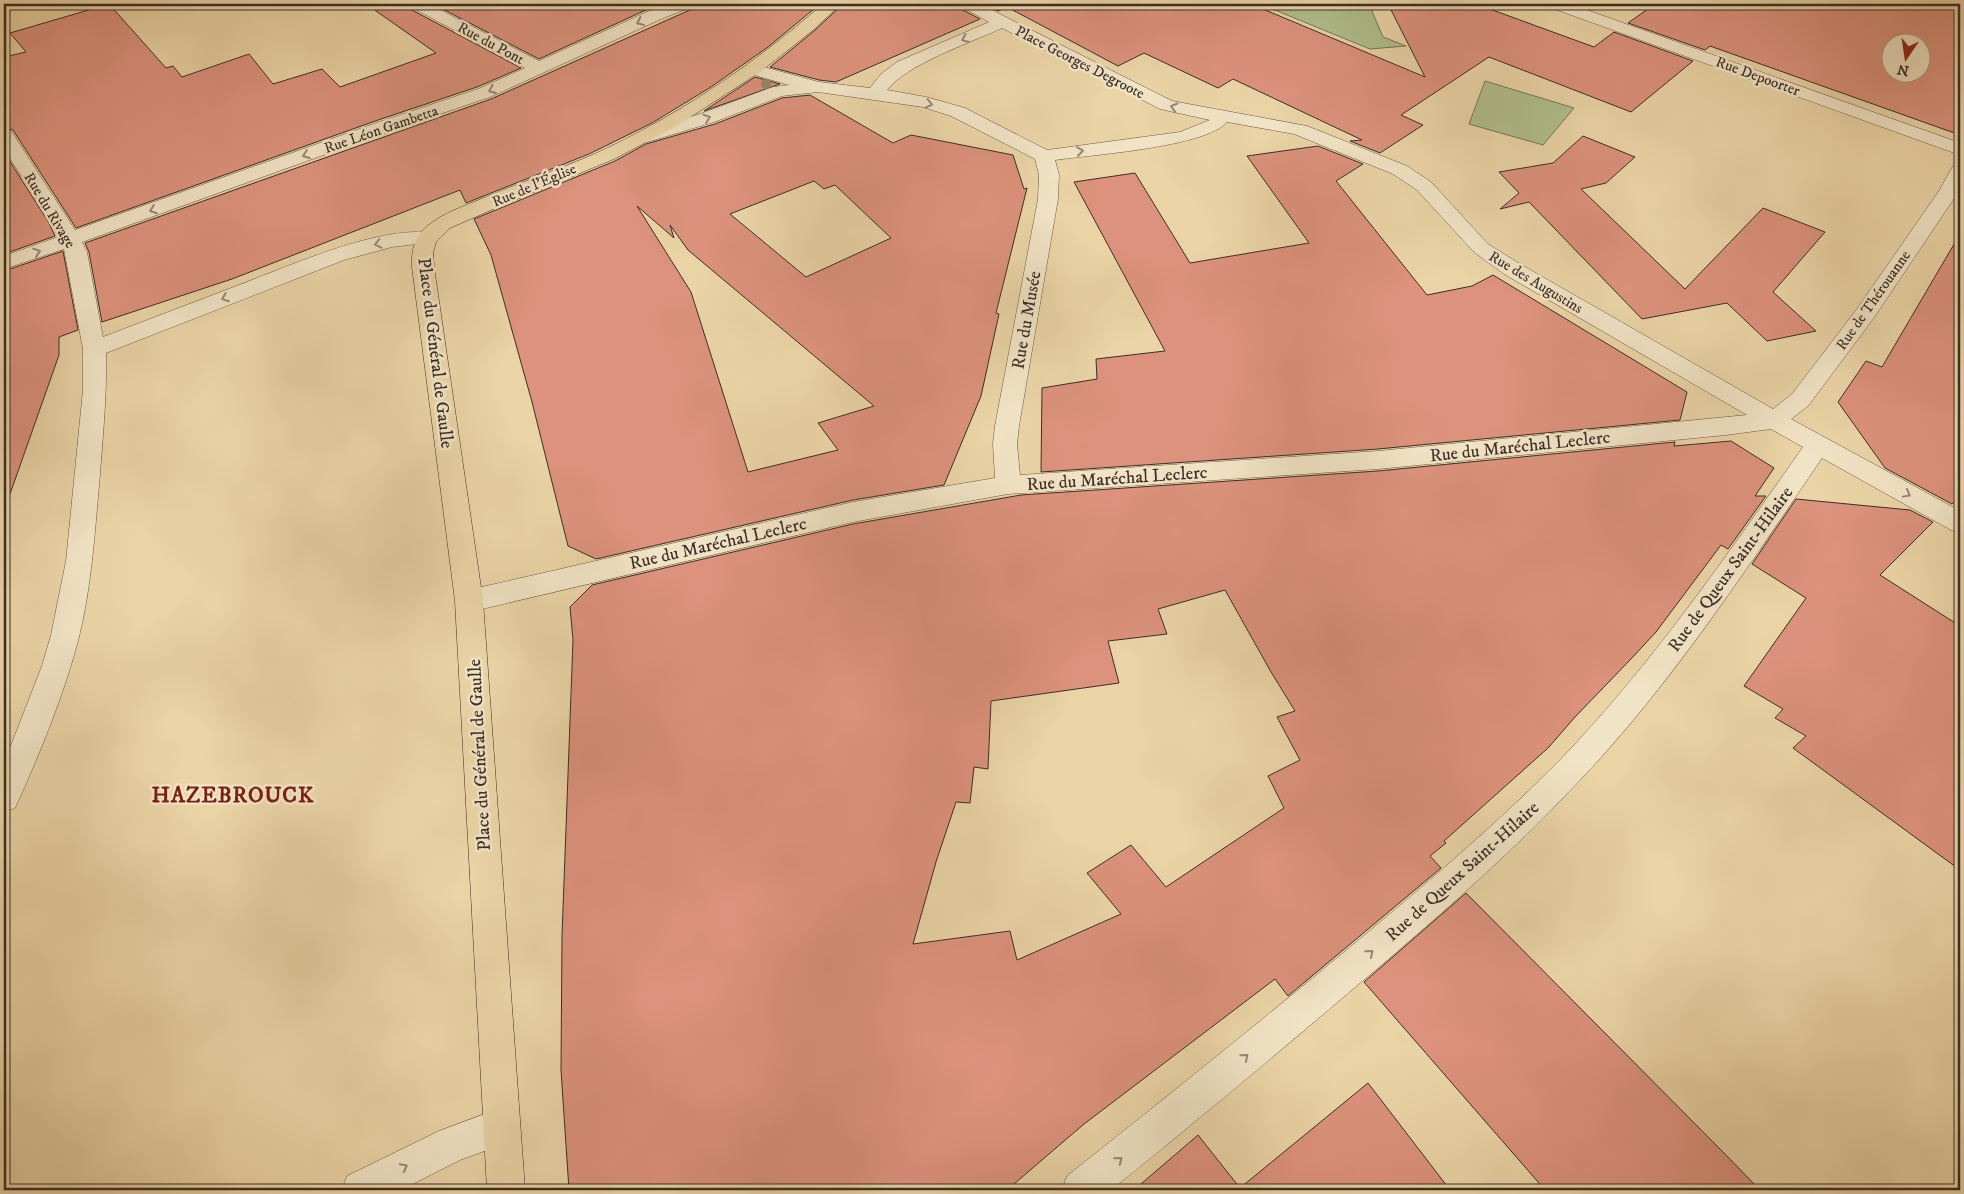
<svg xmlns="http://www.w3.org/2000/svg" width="1964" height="1194" font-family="'IM FELL DW Pica',serif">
	<rect width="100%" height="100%" fill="#ead4a6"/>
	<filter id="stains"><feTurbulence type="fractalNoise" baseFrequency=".004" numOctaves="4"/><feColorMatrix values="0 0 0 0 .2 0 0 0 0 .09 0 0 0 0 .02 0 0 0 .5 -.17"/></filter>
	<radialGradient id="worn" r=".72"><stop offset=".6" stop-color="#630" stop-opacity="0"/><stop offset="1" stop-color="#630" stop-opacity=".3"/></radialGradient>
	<path fill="#b0be8c" stroke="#76765a" d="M1260,4H1369L1383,37L1406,46L1370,49Z
		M1485,81L1574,108L1543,145L1469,124Z"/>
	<path fill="#dc927c" stroke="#3b2e27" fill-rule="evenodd" d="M109,4L166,68L173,66L182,77L249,54L273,84L322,69L340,87L436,53L366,4H407L410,9L521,68L477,87L378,120L76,228L13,130L4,127V57L26,52L10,33Z
		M433,4H665L648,9L539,59Z
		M695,4H820L768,47L711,87L652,123L589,154L466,203L460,190L232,279L102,322L89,252L85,243L491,99L692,9Z
		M843,4H958L961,9L980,19L836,82L819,80L770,67L814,31Z
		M984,4H1251L1425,77L1388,4H1476L1594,47L1614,32L1693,61L1631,112L1489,57L1401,115L1423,125L1380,153L1350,141L1362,140L1233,79L1218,88L1144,53L1118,66L1007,7L998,11Z
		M1665,4H1941L1960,8V135L1710,46L1705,50L1628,23L1652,6L1659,9ZM1892,42H1922V72H1892Z
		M755,77L780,84L704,111Z
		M810,95L893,143L911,135L1013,155L1024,189L1027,188L996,313L999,314L981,396L944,485L853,500L596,559L568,546L532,402L491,255L474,219L615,161L646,144L715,124L782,98ZM814,181L824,189L835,185L891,238L806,277L730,214ZM637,206L674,238L670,225L688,250L874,406L818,423L838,450L748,472L691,292Z
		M1583,136L1635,157L1606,183L1581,189L1685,289L1763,208L1825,232L1773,292L1816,331L1767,341L1727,303L1642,319L1529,202L1500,209L1519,193L1499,172L1553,163Z
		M1318,146L1363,164L1336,181L1427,295L1472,286L1493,275L1687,392L1680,420L1378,449L1041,472L1042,388L1097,379L1096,359L1165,351L1074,182L1135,173L1190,263L1309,243L1247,156Z
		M4,152L49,223L55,236L4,254Z
		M1960,234V496L1952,504L1885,468L1838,402L1866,361L1882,367Z
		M63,251L78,330L59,337V355L10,494L4,493V271Z
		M1731,441L1774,468L1755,496H1766L1728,549L1721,545L1656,632L1630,660L1575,717L1548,748L1444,841L1446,843L1430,856L1441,868L1288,996L1275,979L1084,1124L1007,1190H569L561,1070L562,936L573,640L570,607L592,585L853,524L1021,495L1378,471L1675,442L1674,446ZM1225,590L1271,672L1295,711L1277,717L1300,760L1268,776L1284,808L1166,887L1131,845L1087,873L1121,914L1017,960L1010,931L913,944L936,862L956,802L970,803L974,767L988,769L991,701L1119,683L1108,641L1167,634L1158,609Z
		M1796,499L1910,510L1933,522L1880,575L1960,626V870L1793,748L1806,736L1775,718L1783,709L1744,686L1806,598L1752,564Z
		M1466,893L1721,1150L1760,1190H1545L1364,982Z
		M1368,1083L1450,1190H1134L1198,1135L1240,1188Z"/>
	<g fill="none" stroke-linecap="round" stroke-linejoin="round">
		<defs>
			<path id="minor" d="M409,4H429L539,61L649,11L670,4H693L691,7L661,19L490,97L393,130L82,242L87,252L103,337C148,320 194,302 239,285C284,268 388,222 433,234L436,238L433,242L392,247L344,260L106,353C107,394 103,434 100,474C95,529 92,584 79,637C64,695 40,753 15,808L4,812V763L42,666L51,635L66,561L83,390V349L64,249L4,269V256L58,237L51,222L4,149V129L11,131L75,230L379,122L478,89L525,68L411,7Z
				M960,4H980L1172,101L1307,126L1407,166L1431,182L1488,244L1520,264L1773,409L1792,394L1857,309L1939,191L1953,166L1960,164L1959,191L1873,319L1808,406L1791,419L1960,511V533L1951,530L1822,458C1747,568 1673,682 1581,779C1510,855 1432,922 1353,989C1273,1057 1193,1124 1111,1190H1062L1067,1176C1152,1109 1236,1041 1320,972C1402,904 1484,837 1559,761C1651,666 1727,555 1803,447L1771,429L1726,435L1378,469L1008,494L853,522L469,612L459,609L455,601L459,593L469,590L853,502L995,478L993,444L995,426L1038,199L1039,175L1035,159L951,116L923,107L818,92L782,96L714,122L644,143L637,141L635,137L637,133L700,114L773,87L789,85L747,73L744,69L747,65L753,64L819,82L870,88L881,74L897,62L989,22L962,7ZM1002,28L1160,109L1210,120L1180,132L1047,150L965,108L926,97L887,90C907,64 970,43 1002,28ZM1227,122L1294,134L1393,174L1417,190L1474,252L1504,274L1747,415L1378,451L1020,475L1017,444L1019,426L1058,199L1059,175L1055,160C1090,155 1207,147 1227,122Z
				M1547,4H1570L1960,143V155L1549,7Z
				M501,1108L514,1114L520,1127L514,1140L460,1160L401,1190H342L347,1176L439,1131Z"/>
			<path id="major" d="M823,4H841L813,30L760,72L675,127L614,159L491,210L450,228L436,242L433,253L434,267L483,601L525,1190H487L455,601L412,267C411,249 415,235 430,224C444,213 464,206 481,199C517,184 554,171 590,156C675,118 753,65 823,4Z"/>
		</defs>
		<use href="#minor" stroke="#675847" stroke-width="1"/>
		<use href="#major" stroke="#3b2e27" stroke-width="1"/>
		<use href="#minor" fill="#f1e3c5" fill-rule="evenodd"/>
		<use href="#major" fill="#ead4a6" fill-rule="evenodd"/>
	</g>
	<circle fill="#96896b" cx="766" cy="84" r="5"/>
	<defs><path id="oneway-chevron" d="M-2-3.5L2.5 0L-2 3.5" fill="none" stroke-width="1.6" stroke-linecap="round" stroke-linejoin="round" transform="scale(1.25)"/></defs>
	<g stroke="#968876">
		<use href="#oneway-chevron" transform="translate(640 22) rotate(156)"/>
		<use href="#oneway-chevron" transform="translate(965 39) rotate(156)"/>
		<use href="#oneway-chevron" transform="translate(492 90) rotate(157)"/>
		<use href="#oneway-chevron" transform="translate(929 104) rotate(13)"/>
		<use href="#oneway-chevron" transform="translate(1174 107) rotate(-164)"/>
		<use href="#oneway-chevron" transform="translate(707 118) rotate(-19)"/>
		<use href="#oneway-chevron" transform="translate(1080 151) rotate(-8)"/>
		<use href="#oneway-chevron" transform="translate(306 155) rotate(160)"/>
		<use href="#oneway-chevron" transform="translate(153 210) rotate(160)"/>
		<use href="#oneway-chevron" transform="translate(378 244) rotate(167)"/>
		<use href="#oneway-chevron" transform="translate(37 252) rotate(-19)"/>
		<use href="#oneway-chevron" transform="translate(225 298) rotate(159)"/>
		<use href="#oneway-chevron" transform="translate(1907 494) rotate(29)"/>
		<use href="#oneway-chevron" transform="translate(1370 953) rotate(-40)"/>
		<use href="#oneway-chevron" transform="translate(1245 1057) rotate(-40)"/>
		<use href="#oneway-chevron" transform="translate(1119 1160) rotate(-39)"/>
		<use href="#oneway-chevron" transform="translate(404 1167) rotate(-27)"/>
	</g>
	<g text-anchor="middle" stroke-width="5" stroke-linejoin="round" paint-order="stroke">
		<g font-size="15" fill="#3b2e27" stroke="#f1e3c5">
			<text transform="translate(491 43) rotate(28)" y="5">Rue du Pont</text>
			<text transform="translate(1080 62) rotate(27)" y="5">Place Georges Degroote</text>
			<text transform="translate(1758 76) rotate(20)" y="5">Rue Depoorter</text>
			<text transform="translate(381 129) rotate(-19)" y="5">Rue Léon Gambetta</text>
			<text transform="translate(534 185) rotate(-23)" y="5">Rue de l'Église</text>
			<text transform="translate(50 210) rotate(59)" y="5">Rue du Rivage</text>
			<text transform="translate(1536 282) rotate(31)" y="5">Rue des Augustins</text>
			<text transform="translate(1873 300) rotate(-55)" y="5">Rue de Thérouanne</text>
		</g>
		<g font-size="18" fill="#3b2e27" stroke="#f1e3c5">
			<text transform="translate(1026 320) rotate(-80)" y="6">Rue du Musée</text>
			<text transform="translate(436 353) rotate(83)" y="6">Place du Général de Gaulle</text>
			<text transform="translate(1520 446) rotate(-6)" y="6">Rue du Maréchal Leclerc</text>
			<text transform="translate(1117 478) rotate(-4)" y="6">Rue du Maréchal Leclerc</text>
			<text transform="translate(718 543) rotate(-13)" y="6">Rue du Maréchal Leclerc</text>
			<text transform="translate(1730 569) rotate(-54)" y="6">Rue de Queux Saint-Hilaire</text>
			<text transform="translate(479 755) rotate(-93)" y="6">Place du Général de Gaulle</text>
			<text transform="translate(1462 871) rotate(-42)" y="6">Rue de Queux Saint-Hilaire</text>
		</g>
		<g font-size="22" font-weight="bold" letter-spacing="1" fill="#7a1f14" stroke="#f1e3c5">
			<text x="233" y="802">HAZEBROUCK</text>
		</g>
	</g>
	<rect width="1964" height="1194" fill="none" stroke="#ead4a6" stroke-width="20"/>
	<rect x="5" y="5" width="1954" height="1184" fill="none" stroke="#3b2e27" stroke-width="2.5"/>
	<rect x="10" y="10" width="1944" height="1174" fill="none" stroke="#3b2e27"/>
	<g transform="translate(1906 58) rotate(193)"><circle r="24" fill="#f1e3c5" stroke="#a89b86"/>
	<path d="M0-4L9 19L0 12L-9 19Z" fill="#8f2418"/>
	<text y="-8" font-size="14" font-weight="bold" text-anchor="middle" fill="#3b2e27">N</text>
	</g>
	<rect width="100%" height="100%" filter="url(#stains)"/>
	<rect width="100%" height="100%" fill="url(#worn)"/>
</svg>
